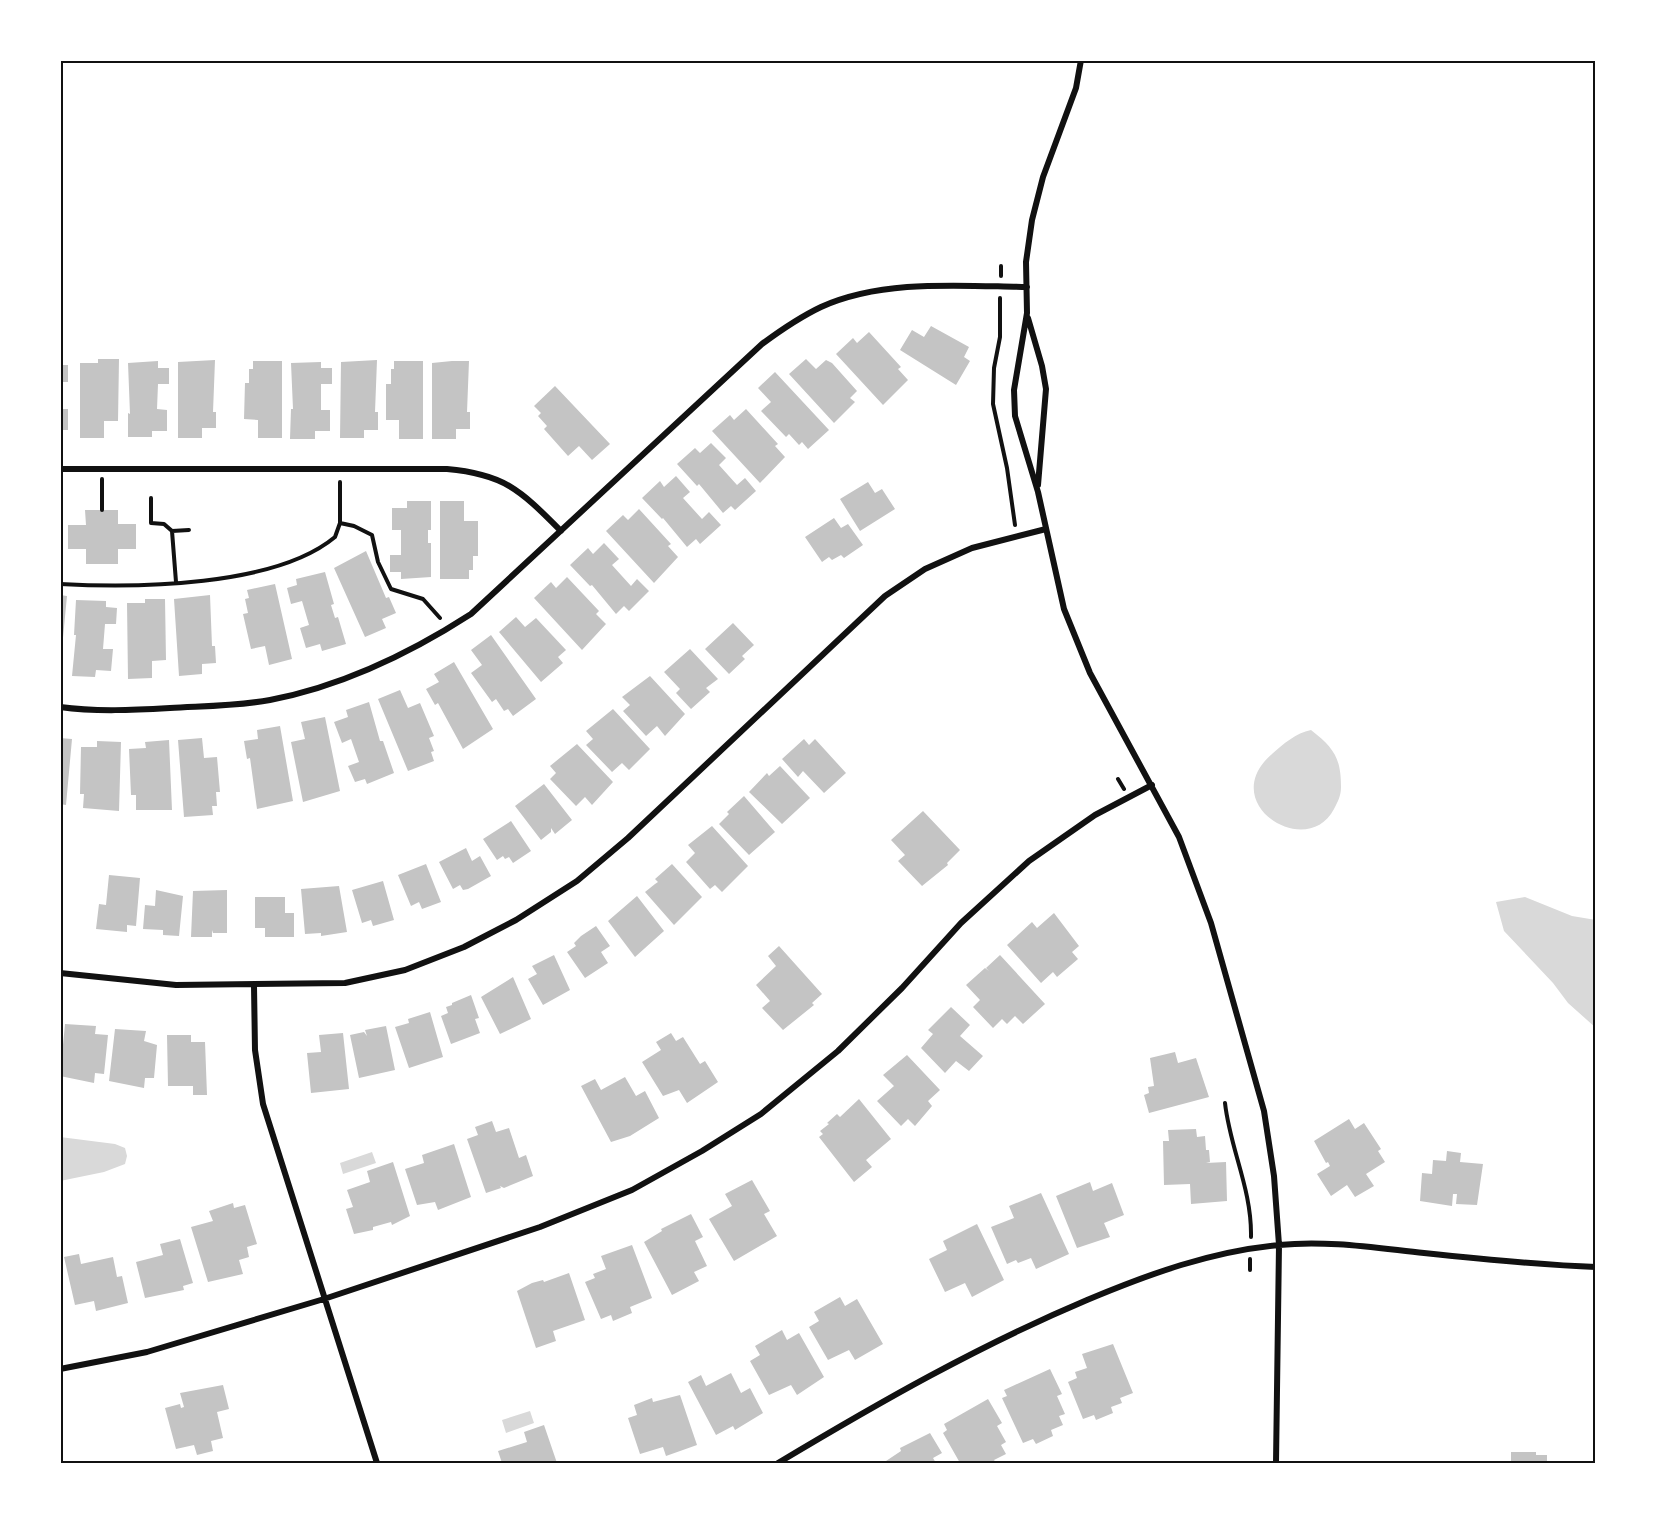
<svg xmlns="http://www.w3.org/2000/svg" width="1656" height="1523" font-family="Helvetica,sans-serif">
	<rect width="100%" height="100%" fill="#fff"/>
	<path fill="#d9d9d9" d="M1311,730C1334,748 1341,758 1341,787C1341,796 1338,801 1334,809C1307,861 1215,803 1272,754C1283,744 1296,733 1311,730Z
		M1525,897L1572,916L1596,920V1028L1568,1003L1553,983L1504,931L1496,902Z
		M60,1137L115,1144L125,1148L127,1156L125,1164L104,1172L60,1181Z
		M372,1152L376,1163L343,1174L340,1163Z
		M530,1411L534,1423L506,1433L502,1420Z"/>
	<path fill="#c4c4c4" d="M931,326L969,347L964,357L970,361L956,385L900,350L912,330L924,337Z
		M869,332L901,367L898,369L908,380L883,405L836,354L853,338L857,343Z
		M98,359H119L118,421H104V438H80V363H98Z
		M806,359L816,369L826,360L832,363L857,391L850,398L855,402L834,423L789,374Z
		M215,360L213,412H216V428H202V438H178V362Z
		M377,360L375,412H378V430H364V438H340L341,362Z
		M158,361V368H169V384H158L157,409L167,410V431H152V437H128V413L130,414L128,363Z
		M253,361H282V438H258V420L244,419L245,383H249V369H253Z
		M394,361H423V439H399V420H386V384H391V369H394Z
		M452,361H469L467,412H470V429H456V439H432V363Z
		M321,362V368H332V384H321V410H330V431H315V439H290L291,409H293L291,363Z
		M60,365H68V382H60Z
		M775,372L829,430L808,449L802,442L799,445L789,434L786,437L761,411L771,402L758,388Z
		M555,386L610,444L592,460L579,446L568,456L544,429L547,426L538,416L541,413L534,406Z
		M60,409H68V430H60Z
		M746,409L778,444L775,446L785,457L760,483L712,431L730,415L734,420Z
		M711,443L726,458L719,465L737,485L745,478L756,491L735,510L731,506L723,513L699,484L697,486L677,464L695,448L700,453Z
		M676,476L690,492L683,498L702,519L709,512L721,525L700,544L696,539L687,547L663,518L662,519L642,498L660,481L664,487Z
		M868,482L875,493L882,489L895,509L860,531L840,499Z
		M407,501H431V530H428V543H431V577L401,579V572H390V555H401V530H392V508H407Z
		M440,501H464V521H478V556H473V570H469V579H440Z
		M639,509L671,544L668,546L678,557L654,583L606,531L623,515L628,520Z
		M85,510H118V524H136V549H118V564H86V549H68V525H86Z
		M834,518L841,528L848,524L863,545L844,558L841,555L832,560L829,557L822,562L805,537Z
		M604,543L619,559L612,565L631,586L637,579L649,591L629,611L624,606L616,614L592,585L590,586L570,565L588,548L593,554Z
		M366,551L386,598L389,597L396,613L382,619L386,628L365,637L334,568Z
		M325,572L334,604L331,605L335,618L338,617L346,644L322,651L320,644L306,648L300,628L309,625L302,601L291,604L287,588L297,585L296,579Z
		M567,577L599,611L596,614L606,624L582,650L534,598L551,582L556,588Z
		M275,584L292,659L269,665L265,646L251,649L243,614L248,613L245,599L249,598L247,590Z
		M60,595L67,596L62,648H60Z
		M210,595L212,646H215L216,663L202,664V674L179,676L174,599Z
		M145,599H165L166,660L152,661V678L128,679L127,603H145Z
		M76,600L106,601V607L117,608L116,624H105L103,649H113L111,671L96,670L95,677L72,676L76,635H74Z
		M516,617L525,627L536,618L566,650L558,657L563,663L541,682L499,632Z
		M733,623L754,645L742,656L745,659L729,674L705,649Z
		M491,635L536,699L513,716L508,709L504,711L496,699L492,702L471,673L482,665L471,650Z
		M690,649L718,679L706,688L710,692L691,709L676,693L680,689L664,672Z
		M454,662L493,729L463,749L438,703L435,705L426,689L439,682L434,674Z
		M650,676L685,714L665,736L657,726L646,736L623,711L630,705L622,697Z
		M400,690L408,708L420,703L434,736L429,738L434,751L431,752L434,761L408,771L378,699Z
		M369,702L380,741H383L394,773L367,784L365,779L355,782L348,766L359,762L351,739L342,743L334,722L348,717L346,710Z
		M613,709L650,749L629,770L622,763L612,772L586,745L593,739L586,731Z
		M325,717L340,791L303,802L291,742L305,739L301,722Z
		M280,726L293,801L257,809L250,758L247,759L244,741L258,739L257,730Z
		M60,738L72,739L66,805L60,804Z
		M202,738L204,758L217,757L220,792H216L217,806H212L213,815L184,817L178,740Z
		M804,739L809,745L815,739L846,773L824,793L803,771L798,777L782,759Z
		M169,740L172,810H136V795H131L129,749L146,748L145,742Z
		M97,741L121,742L119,811L83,808L84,794H80L81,747H97Z
		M577,744L613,782L592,805L585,797L576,806L550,779L556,773L550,766Z
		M780,766L810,798L782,824L749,792L767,773L769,776Z
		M544,784L572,820L555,834L551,828V832L541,840L515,806Z
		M744,796L775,832L749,855L719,824L729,814L727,812Z
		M923,811L960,850L947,863L948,865L922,886L898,861L905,855L891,840Z
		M511,821L531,851L513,863L509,857L505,859L503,856L497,860L483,839Z
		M712,826L748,866L722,892L715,885L710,889L686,862L695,853L688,845Z
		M466,848L472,861L480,856L491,876L468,889L463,890L460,885L453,889L439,862Z
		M426,864L441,902L422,909L419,902L411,906L398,875Z
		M672,864L702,897L674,925L645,892L655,884L658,882L655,879Z
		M109,875L140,878L136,926L127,925V932L96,929L99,904L106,905Z
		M383,881L394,920L373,926L371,920L362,923L352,890Z
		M339,886L347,932L321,936V933L305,934L301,889Z
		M156,890L183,896L179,936L163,935V930L143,929L145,905L155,906Z
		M227,890V933H213L212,930V937H191L193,891Z
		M637,896L664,931L635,957L608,921Z
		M255,897H285V913H294V937H265V928H255Z
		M1054,913L1079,946L1072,952L1078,959L1057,977L1053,972L1041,983L1007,945L1032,922L1037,928Z
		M596,926L610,946L601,952L608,963L585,978L567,952L576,946L574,943L581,936Z
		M779,946L822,994L812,1003L814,1005L783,1030L762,1008L770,1001L756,985L776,966L768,956Z
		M554,955L570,990L543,1005L528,979L537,974L532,966Z
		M1000,955L1045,1004L1023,1024L1015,1016L1007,1024L1002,1019L993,1028L973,1007L980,1000L966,985L985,968L989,971L986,968Z
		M513,977L531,1019L500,1034L481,997Z
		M471,995L479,1018L475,1019L480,1033L451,1044L441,1016L448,1013L446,1007L452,1005V1003Z
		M951,1007L970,1025L960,1036L983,1056L969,1071L956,1061L945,1073L921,1048L933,1034L928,1030Z
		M430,1012L443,1057L409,1068L395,1027L409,1023L408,1019Z
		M65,1024L96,1026L95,1034L108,1035L104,1074L95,1073L94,1083L60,1076Z
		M386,1026L395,1070L359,1078L350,1035L364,1032L367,1036L365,1030Z
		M115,1029L146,1031L144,1041L157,1045L154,1078H145L144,1088L109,1081Z
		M343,1033L349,1089L311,1093L307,1053L321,1052L319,1035Z
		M671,1033L676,1041L683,1037L700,1064L705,1061L718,1082L687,1103L679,1090L663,1096L642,1062L661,1050L656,1042Z
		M167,1035H191V1042H205L207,1095H193V1086H168Z
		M1175,1052L1178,1063L1196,1058L1209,1097L1149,1113L1144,1095L1149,1093L1148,1087L1154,1086L1150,1058Z
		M907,1055L940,1090L928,1101L932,1106L915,1126L908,1119L901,1126L877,1101L894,1086L883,1075Z
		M625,1077L636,1096L645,1091L659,1118L630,1136L611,1142L581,1086L595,1079L601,1090Z
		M859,1099L891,1139L866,1160L872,1167L854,1182L819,1137L823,1134L820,1131L829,1124L827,1123L837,1114L840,1117Z
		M1349,1119L1355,1129L1364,1123L1381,1149L1378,1151L1385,1162L1366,1174L1374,1186L1355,1197L1347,1185L1331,1196L1317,1174L1330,1166L1328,1162L1326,1163L1314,1141Z
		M492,1121L496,1132L509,1128L519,1158L526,1155L533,1176L504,1188L500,1186L501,1188L486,1193L467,1139L478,1135L475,1127Z
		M1196,1129L1197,1137L1205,1136L1206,1150H1209L1210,1162L1206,1163L1226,1162L1227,1201L1191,1204L1190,1184L1164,1185L1163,1141H1169L1168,1130Z
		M454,1144L471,1197L438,1210L435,1202L417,1205L405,1169L424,1163L422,1155Z
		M1447,1151L1461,1153L1460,1162L1483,1164L1477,1205L1456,1204L1457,1194H1453L1452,1206L1420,1201L1422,1173L1432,1174L1433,1160L1446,1161Z
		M393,1162L410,1216L392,1225L391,1222L373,1227V1230L354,1234L346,1209L353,1207L347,1190L370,1182L367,1171Z
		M752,1180L770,1211L764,1214L777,1236L734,1261L709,1219L732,1206L725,1194Z
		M1090,1182L1093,1191L1112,1183L1124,1215L1104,1223L1110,1237L1077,1248L1056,1196Z
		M1041,1193L1069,1254L1036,1269L1031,1258L1018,1263L1016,1260L1007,1264L991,1227L1014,1218L1009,1206Z
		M233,1203L234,1208L245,1205L257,1244L247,1247L249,1257L239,1260L243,1274L208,1282L191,1227L213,1221L209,1211Z
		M691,1214L703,1237L695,1241L707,1266L694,1272L699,1281L672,1295L644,1242L662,1231L661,1229Z
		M977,1224L1004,1280L972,1297L965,1283L945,1292L929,1259L947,1250L943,1241Z
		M180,1239L193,1283L183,1286L184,1290L145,1298L136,1262L163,1255L160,1244Z
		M632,1245L652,1298L630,1307L632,1313L613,1321L611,1315L601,1319L585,1282L595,1278L593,1274L606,1269L601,1256Z
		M79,1254L81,1264L113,1257L117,1277L122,1276L128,1303L96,1311L94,1301L75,1305L64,1257Z
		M569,1273L585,1320L553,1331L556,1341L536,1348L517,1291L532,1283L543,1280L544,1282Z
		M840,1297L845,1306L857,1299L883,1344L855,1360L849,1350L828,1360L809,1327L819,1321L814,1312Z
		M782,1330L787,1340L799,1333L824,1377L797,1395L791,1385L769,1395L750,1361L760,1355L755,1346Z
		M1113,1344L1133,1393L1120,1398L1122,1403L1111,1407L1113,1413L1096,1420L1094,1415L1083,1419L1068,1382L1077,1378L1075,1372L1087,1368L1082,1354Z
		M1050,1369L1062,1394L1057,1396L1065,1414L1059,1416L1063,1425L1051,1430L1053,1436L1036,1444L1033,1439L1023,1443L1002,1398L1007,1396L1004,1390Z
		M731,1373L741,1393L750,1388L763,1413L735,1430L733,1426L716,1435L688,1382L701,1375L706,1386Z
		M223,1385L229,1409L217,1412L223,1438L211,1441L213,1451L197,1455L194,1445L176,1449L165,1408L180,1404L181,1408L184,1407L180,1393Z
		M680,1395L697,1445L666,1456L663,1447L640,1454L628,1418L637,1415L634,1405L652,1398L653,1402Z
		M988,1399L1002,1423L997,1426L1006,1442L1001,1445L1006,1454L994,1460L996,1463H960L943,1433L947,1430L944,1424Z
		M544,1425L557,1463H502L498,1451L527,1442L524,1432Z
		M930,1433L942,1453L933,1458L936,1463H883L901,1451L900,1448Z
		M1511,1452H1536V1455H1547V1463H1511Z"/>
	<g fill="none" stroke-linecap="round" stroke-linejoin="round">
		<path stroke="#111" stroke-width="4" d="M1001,266V276
			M1000,298V337L994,368L993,404L1007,468L1015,525
			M102,479V510
			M151,498V523L164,524L172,531L176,582
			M340,523L354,526L372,535L378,562L391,589L423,599L440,618
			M172,531L189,530
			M60,584C136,588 275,587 335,537L340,523V482
			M1118,779L1124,789
			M1225,1103C1230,1149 1252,1189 1251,1237
			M1250,1259V1270"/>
		<path stroke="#111" stroke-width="6" d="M1081,60L1076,88L1043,177L1032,220L1026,262L1027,313L1014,390L1015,416L1038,492L1064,609L1090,673L1179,837L1211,923L1264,1111L1274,1176L1279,1245L1276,1463
			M1028,318L1042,366L1046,389L1038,485
			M60,469H447C505,474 521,491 561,531
			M60,707C96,712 134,710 170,708C203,706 237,706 270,700C343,686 409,654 471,614L762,344C781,330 800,317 821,307C883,279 960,286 1027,287
			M60,973L176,985L345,983L405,970L464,947L516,920L577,881L628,838L885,596L925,569L972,548L1046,529
			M254,986L255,1050L263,1104L377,1463
			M60,1369L147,1352L324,1299L540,1227L632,1190L702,1151L761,1114L838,1051L902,988L961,923L1029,861L1095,815L1152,785
			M778,1463C880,1402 978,1346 1087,1300C1149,1274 1212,1251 1279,1245C1327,1240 1376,1248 1424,1253C1481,1259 1538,1265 1596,1267"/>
	</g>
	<rect width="1656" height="1523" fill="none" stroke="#ffffff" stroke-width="123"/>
	<rect x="62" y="62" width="1532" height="1400" fill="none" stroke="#111" stroke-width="2"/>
</svg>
